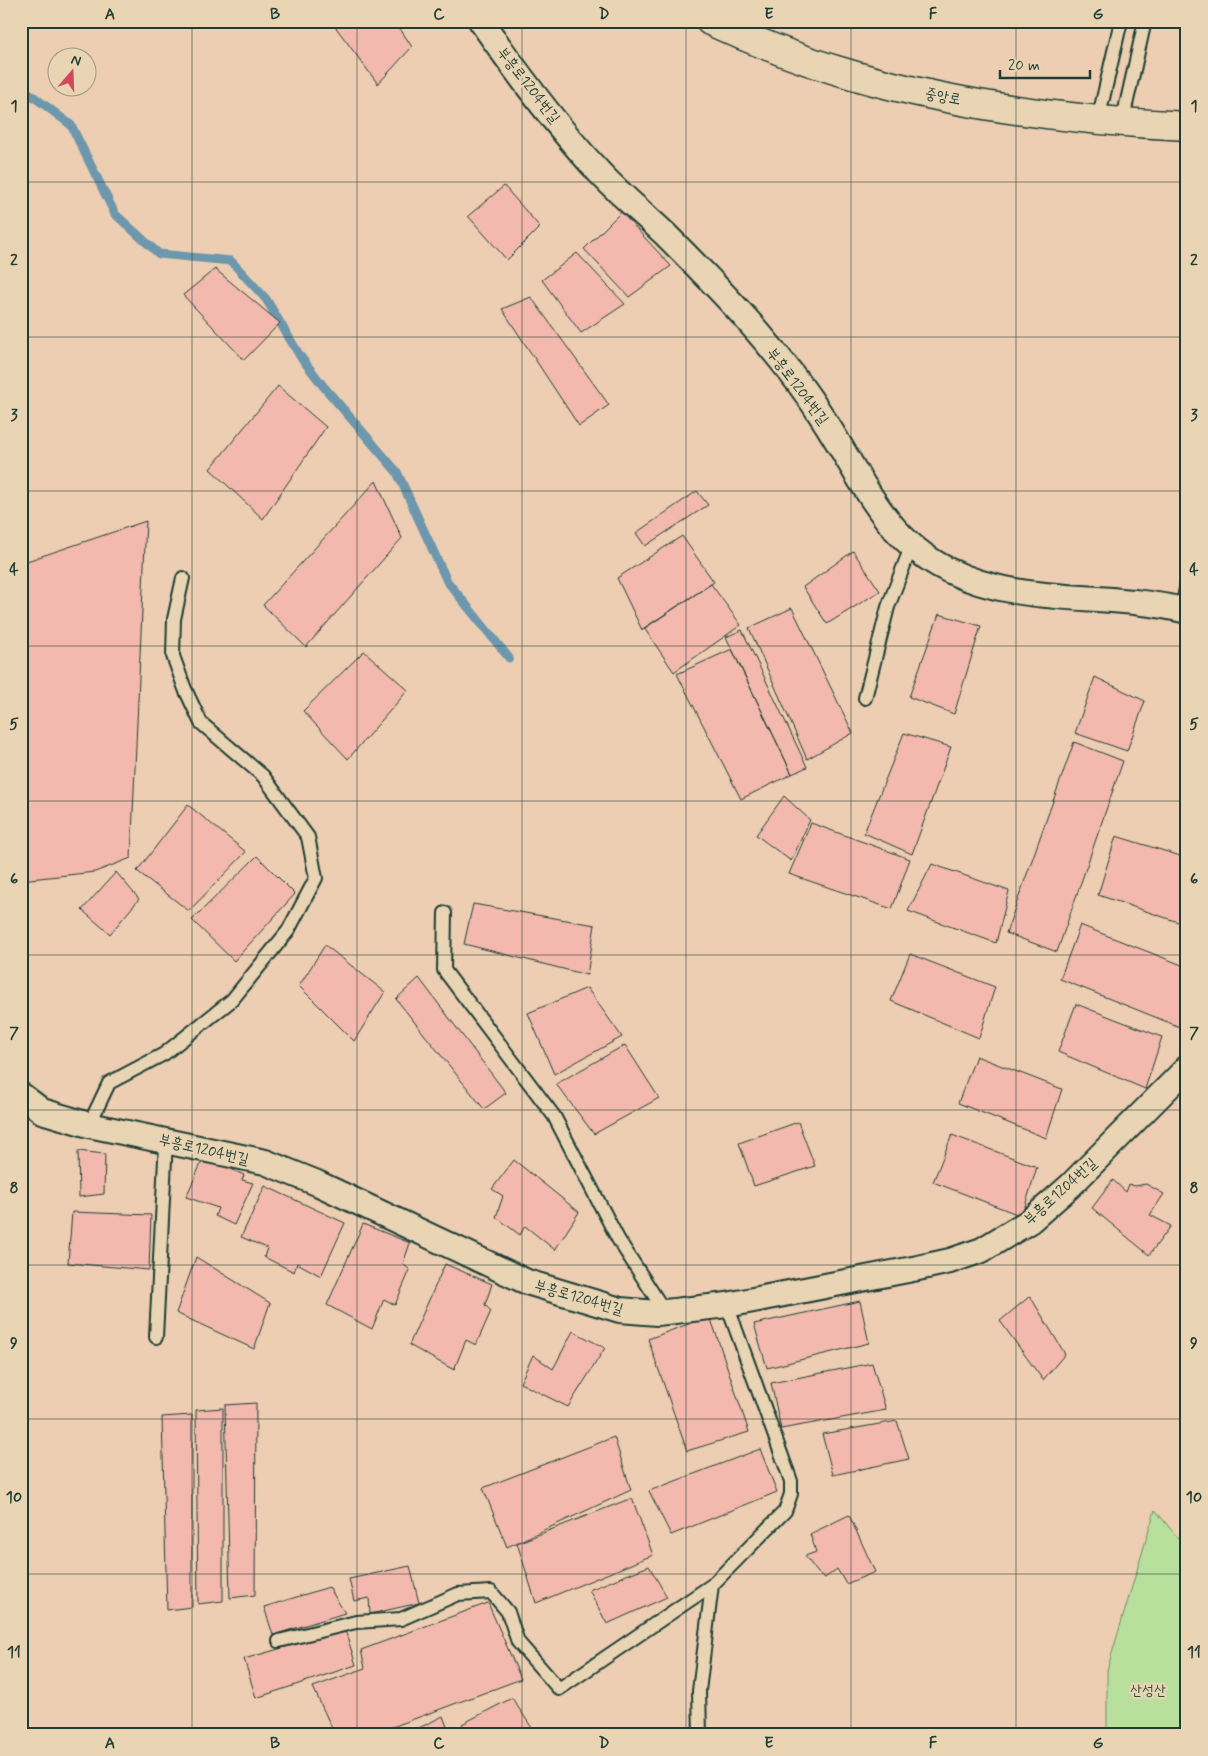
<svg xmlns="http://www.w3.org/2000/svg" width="1208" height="1756" font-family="Mynerve,'Poor Story',sans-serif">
	<rect width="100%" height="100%" fill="#edceb2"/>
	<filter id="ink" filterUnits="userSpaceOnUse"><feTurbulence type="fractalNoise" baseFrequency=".02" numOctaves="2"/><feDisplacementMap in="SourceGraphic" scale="10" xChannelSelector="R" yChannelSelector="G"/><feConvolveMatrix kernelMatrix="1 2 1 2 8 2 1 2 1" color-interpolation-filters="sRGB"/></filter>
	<g filter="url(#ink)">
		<path fill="#b8e09c" stroke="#6c8e68" d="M1155,1510L1187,1549V1735H1107V1670Z"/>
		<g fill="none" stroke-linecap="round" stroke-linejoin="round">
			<path stroke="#6c97ad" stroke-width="9" d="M21,87L71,125L115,214L159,254L231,261L266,299L300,356L324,387L397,472L447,581L509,658"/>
		</g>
		<path fill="#f3b9ae" stroke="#1f3d34" d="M331,21H395L412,47L378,84Z
			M504,186L540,227L507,260L468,216Z
			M621,212L671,266L629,297L584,249Z
			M577,253L625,304L581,333L542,280Z
			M215,269L280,323L244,360L183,295Z
			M531,297L609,405L579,426L502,309Z
			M278,386L326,427L263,519L210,469Z
			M376,481L402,538L306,647L263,605Z
			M697,491L708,505L645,546L636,533Z
			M146,521L131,858L95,872L21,880V563Z
			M682,536L714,582L642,630L617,578Z
			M853,551L880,591L827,624L803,587Z
			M711,584L741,625L674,672L644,628Z
			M792,608L853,733L807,759L749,628Z
			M939,614L981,626L954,714L909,697Z
			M742,630L807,767L792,774L726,637Z
			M732,649L792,774L741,799L677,674Z
			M364,651L408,690L348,759L303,711Z
			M1095,677L1145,701L1127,751L1075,733Z
			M904,733L951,747L912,854L864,833Z
			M1074,742L1123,761L1057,952L1006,933Z
			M784,796L810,820L791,861L756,835Z
			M188,805L246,852L189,911L137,871Z
			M811,823L910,859L892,909L789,874Z
			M1116,836L1187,858V925L1098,895Z
			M257,856L295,894L234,961L192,920Z
			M932,864L1009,891L996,943L908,911Z
			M116,872L139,899L110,934L82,910Z
			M473,904L595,925L587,975L464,944Z
			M1080,925L1187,967V1010L1180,1027L1060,979Z
			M325,945L385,992L354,1041L299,986Z
			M910,954L995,987L979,1038L891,1001Z
			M419,978L506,1093L484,1109L396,999Z
			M587,988L622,1037L554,1074L528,1013Z
			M1076,1004L1162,1037L1145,1089L1058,1052Z
			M625,1045L659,1098L594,1134L556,1084Z
			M976,1056L1062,1089L1046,1138L958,1103Z
			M798,1122L815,1166L754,1186L739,1143Z
			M952,1135L1037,1167L1022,1216L933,1182Z
			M78,1151L105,1154L104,1194L79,1197Z
			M204,1157L244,1175L242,1180L253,1183L234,1225L215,1216L218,1208L186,1197Z
			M514,1160L579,1212L555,1250L525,1226L520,1235L496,1217L503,1196L492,1189Z
			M1113,1180L1126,1192L1129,1184L1135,1186L1146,1184L1164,1194L1150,1215L1171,1226L1149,1255L1092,1208Z
			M265,1186L345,1223L321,1276L297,1263L294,1272L264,1257L267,1248L241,1237Z
			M72,1212L151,1215L149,1270L68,1263Z
			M363,1224L410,1243L403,1264L410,1270L395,1305L384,1299L372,1329L327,1305Z
			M196,1257L270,1303L254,1349L176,1313Z
			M445,1264L492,1284L485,1305L491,1311L476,1345L466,1340L454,1370L409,1345Z
			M1030,1296L1065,1354L1043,1380L1000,1321Z
			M860,1301L869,1343L767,1368L754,1324Z
			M710,1316L749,1432L687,1451L648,1339Z
			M573,1331L605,1348L568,1407L520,1383L533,1355L553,1369Z
			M872,1363L886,1410L781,1429L771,1383Z
			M256,1403L255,1595L230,1598L225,1405Z
			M223,1408V1601L198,1604L196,1410Z
			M192,1415V1607L167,1610L162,1417Z
			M897,1421L909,1459L833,1475L822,1434Z
			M614,1437L631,1490L507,1547L483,1488Z
			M760,1449L777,1492L671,1535L649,1491Z
			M632,1498L653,1555L536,1603L517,1543Z
			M849,1515L875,1572L846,1584L837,1569L825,1578L818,1573L805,1556L816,1552L810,1534Z
			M410,1566L419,1603L370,1614L369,1598L354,1601L349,1579Z
			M649,1566L667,1597L607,1624L589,1590Z
			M329,1587L345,1613L273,1635L264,1607Z
			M488,1603L521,1679L371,1735H335L313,1687L365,1668L361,1650Z
			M345,1630L356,1665L256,1698L244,1659Z
			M512,1698L536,1734L468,1735L462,1724Z
			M443,1716L450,1735H405Z"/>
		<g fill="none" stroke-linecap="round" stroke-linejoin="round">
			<defs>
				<path id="lane" d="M1098,120L1121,21
					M1122,123L1145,21
					M1182,609L1187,583
					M865,698L888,607L911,547
					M445,913L444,970L554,1116L618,1239L665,1312
					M89,1125L109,1083L164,1054L232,1000L288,931L316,878L308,837L263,776L201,723L185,689L173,656L174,619L183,578
					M156,1337L166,1140
					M279,1641L356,1622L401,1619L458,1594L491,1592L508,1612L518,1642L559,1689L712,1585L785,1511L791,1494V1481L727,1305
					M700,1735L699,1691L712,1585"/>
				<path id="street" d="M481,21C517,73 555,125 598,171C619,194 643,213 665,234C723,292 782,353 826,423C862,479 884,538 948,570C1022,607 1109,591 1187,611
					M21,1095L42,1111L89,1125L265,1162L317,1183L527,1282L620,1310L657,1313L727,1305L918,1268L950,1261L982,1250L1030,1221L1070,1186L1187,1068"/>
				<path id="secondary" d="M710,21C757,43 806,62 856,76C960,106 1079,121 1187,126"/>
			</defs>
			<use href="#lane" stroke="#1f3d34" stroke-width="16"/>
			<use href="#street" stroke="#1f3d34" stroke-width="28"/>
			<use href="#secondary" stroke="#1f3d34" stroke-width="31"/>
			<use href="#lane" stroke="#e9d5b3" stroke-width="12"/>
			<use href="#street" stroke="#e9d5b3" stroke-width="24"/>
			<use href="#secondary" stroke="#e9d5b3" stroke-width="28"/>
		</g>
	</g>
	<path fill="none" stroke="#1f3d34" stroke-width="1" stroke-opacity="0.55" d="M192,21V1735M357,21V1735M522,21V1735M686,21V1735M851,21V1735M1016,21V1735M21,182H1187M21,337H1187M21,491H1187M21,646H1187M21,801H1187M21,955H1187M21,1110H1187M21,1265H1187M21,1419H1187M21,1574H1187"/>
	<g text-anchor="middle" stroke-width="4.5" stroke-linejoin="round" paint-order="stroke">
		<g font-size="15" fill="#1f3d34" stroke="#e9d5b3">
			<text transform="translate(529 85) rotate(52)" y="5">부흥로1204번길</text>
			<text transform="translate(943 96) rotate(11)" y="5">중앙로</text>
			<text transform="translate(798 386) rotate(53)" y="5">부흥로1204번길</text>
			<text transform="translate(204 1149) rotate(13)" y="5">부흥로1204번길</text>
			<text transform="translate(1060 1191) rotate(-42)" y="5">부흥로1204번길</text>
			<text transform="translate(579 1297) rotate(16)" y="5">부흥로1204번길</text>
		</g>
		<g font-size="15" fill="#2e4d3e" stroke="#e9d5b3">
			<text x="1148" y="1695">산성산</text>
		</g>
	</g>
	<rect width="1208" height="1756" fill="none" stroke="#e9d5b3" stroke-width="55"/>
	<g transform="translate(72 72) rotate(19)"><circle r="24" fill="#e9d5b3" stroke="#989880"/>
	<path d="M0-4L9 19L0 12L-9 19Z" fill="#d1495b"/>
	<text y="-8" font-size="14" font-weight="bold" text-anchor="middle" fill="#1f3d34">N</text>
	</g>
	<path d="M1000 70v8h90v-8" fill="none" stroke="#1f3d34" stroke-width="2.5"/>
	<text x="1008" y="70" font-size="15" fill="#1f3d34" stroke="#e9d5b3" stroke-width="4" paint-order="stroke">20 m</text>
	<rect x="28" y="28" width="1152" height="1700" fill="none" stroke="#1f3d34" stroke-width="2"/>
	<g font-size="16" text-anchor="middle" font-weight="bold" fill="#1f3d34">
		<text x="110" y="19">A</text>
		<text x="275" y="19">B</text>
		<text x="439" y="19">C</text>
		<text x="604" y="19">D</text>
		<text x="769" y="19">E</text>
		<text x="933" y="19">F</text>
		<text x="1098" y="19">G</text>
		<text x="14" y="111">1</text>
		<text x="1194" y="111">1</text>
		<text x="14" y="265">2</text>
		<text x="1194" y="265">2</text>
		<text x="14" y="420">3</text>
		<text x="1194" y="420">3</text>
		<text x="14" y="574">4</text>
		<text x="1194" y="574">4</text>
		<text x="14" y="729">5</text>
		<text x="1194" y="729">5</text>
		<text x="14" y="884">6</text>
		<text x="1194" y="884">6</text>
		<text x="14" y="1038">7</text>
		<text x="1194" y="1038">7</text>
		<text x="14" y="1193">8</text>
		<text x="1194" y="1193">8</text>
		<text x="14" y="1348">9</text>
		<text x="1194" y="1348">9</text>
		<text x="14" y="1502">10</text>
		<text x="1194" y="1502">10</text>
		<text x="14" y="1657">11</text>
		<text x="1194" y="1657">11</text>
		<text x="110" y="1748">A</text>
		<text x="275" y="1748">B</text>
		<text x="439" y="1748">C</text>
		<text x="604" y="1748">D</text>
		<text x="769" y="1748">E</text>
		<text x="933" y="1748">F</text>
		<text x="1098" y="1748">G</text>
	</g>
</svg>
